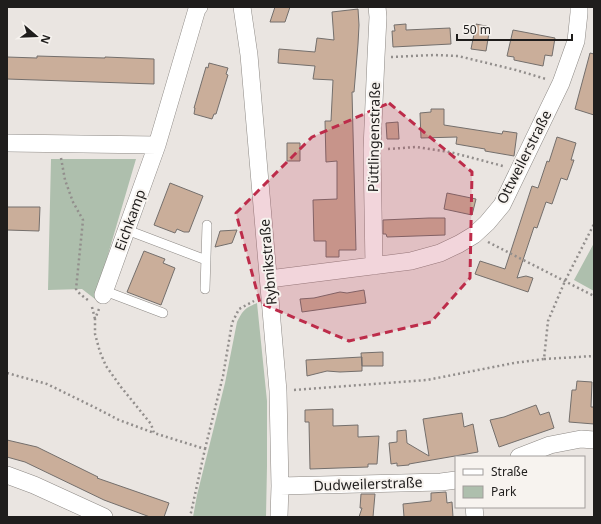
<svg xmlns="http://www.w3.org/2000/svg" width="601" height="524" font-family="'Noto Sans',sans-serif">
	<rect width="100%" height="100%" fill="#eae5e1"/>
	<path fill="#aebfad" d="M51,159H136L95,299L82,289L48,290Z
		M594,243V291L574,280Z
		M257,303L267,401V466L266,517H193L197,495L225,383L237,322C243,310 245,308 257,303Z"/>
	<path fill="#caae9a" stroke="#746f6c" d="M275,7H290L285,22H270Z
		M358,9L359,25L358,44L354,92H352L356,250H339V257H326V241H314L313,200L337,199V161L326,162L325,121H331L333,80L313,79L315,66L278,63L279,49L315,52L317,38L334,40L332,12Z
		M406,24V30L450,28L451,44L393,47L392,31H395L394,25Z
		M476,24L490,27L486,51L471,49Z
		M513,30L555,38L552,56L545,55L543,66L514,60V57L507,56Z
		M590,53L594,54V115L575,109Z
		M37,56L105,58V57L154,59V84L7,79V57L37,58Z
		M209,63L228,68L226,74L228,75L216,114H214L212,119L194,114L195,108H194L206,67L208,68Z
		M431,109H444V125L502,134L503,131L517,133L514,156L485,151V149L456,144L457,137L421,138L420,113L431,112Z
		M398,122L399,139H387L386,123Z
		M557,137L576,143L571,160H574L567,180L561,178L552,204L546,202L537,228L534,227L517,278L526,276L533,278L528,292L475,274L480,261L505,269L532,186L538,188L547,161L549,162Z
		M287,143H300V161H287Z
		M170,183L203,196L189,232H184L177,229L175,233L154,225Z
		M447,193L476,199L472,215L444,209Z
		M7,207H40L39,231L7,230Z
		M429,218H445V235L387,237L386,234H383V220Z
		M237,230L232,243L215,247L220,231Z
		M144,251L165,259L163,263L175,268L161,305L127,292Z
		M364,290L366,303L302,312L300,299L314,298L340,292L347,293Z
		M383,352V366H362L361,353Z
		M362,357V371L340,372L327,371L307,376L306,360Z
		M577,381L592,382L591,407H594V424L569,422L572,390H576Z
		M536,405L540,415L549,412L554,428L499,447L490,420L504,417Z
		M333,409V426L358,425V437L379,436L377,464H368V467L310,469L309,422H305V410Z
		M462,413L464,427L473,424L478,452L409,464V465L397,466V463L391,464L389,443L397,442V431L406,430L407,443L429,456L423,419Z
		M7,440L37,447L98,477L97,478L169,503L164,517H150L104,500L25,462L7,457Z
		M446,492L447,503L452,502L453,517H404L403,504L431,501V493Z
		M361,494H375L373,517H359L362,508H360Z"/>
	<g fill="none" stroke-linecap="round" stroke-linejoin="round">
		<defs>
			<path id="lane" d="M127,230L206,260
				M205,289L207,225
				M105,291L163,313"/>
			<path id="street" d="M242,7L249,55L278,391L280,486L279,517
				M7,143L157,145
				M374,266L372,149L376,57L378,17L377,7
				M269,279L411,261L440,253L459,244L474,235L487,223L502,205L561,83L576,41L579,13V7
				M103,295L157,145L197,9L199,7
				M519,457L550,445L581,439L594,440
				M7,475L34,485L104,517
				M280,486L441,482L456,480
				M474,507L475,517"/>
		</defs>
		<use href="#lane" stroke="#8d8985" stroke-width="10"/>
		<use href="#street" stroke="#8d8985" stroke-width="18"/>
		<path stroke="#928e8c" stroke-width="2.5" stroke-dasharray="2 3" stroke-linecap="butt" d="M391,57L434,55L458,56L516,70L546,79
			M388,149L416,147L450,152L503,166
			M61,158L65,180L73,202L83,220L76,289L80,294L89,301
			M488,242L594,296
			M92,307L95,319
			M99,309L95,319V334L100,352L106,366L121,387L151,424L154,433L205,449L190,517
			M544,359L594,356
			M7,373L47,384L94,407L119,420L154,433
			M294,390L427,380L514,363L544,359L548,321L565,281L594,224
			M205,449L223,376L232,323L239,309L254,301"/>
		<use href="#lane" stroke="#fff" stroke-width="9"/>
		<use href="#street" stroke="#fff" stroke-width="17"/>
	</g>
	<path fill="#bd2c4a" fill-opacity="0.2" stroke="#bd2c4a" stroke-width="3" stroke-dasharray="8 5" stroke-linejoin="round" d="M389,103L472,172L470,278L431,322L349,341L260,303L236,213L312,137Z"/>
	<g text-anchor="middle" stroke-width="4" stroke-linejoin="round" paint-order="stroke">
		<g font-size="14" fill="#1f1d1c" stroke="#f7f3ef">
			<text transform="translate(374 137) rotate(-89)" y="5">Püttlingenstraße</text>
			<text transform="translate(524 157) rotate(-63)" y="5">Ottweilerstraße</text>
			<text transform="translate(130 220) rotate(-70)" y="5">Eichkamp</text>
			<text transform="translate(268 262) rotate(-95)" y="5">Rybnikstraße</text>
			<text transform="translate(368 484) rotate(-2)" y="5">Dudweilerstraße</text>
		</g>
	</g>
	<rect width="601" height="524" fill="none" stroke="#1f1d1c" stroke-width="16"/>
	<rect x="455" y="456" width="130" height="52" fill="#f7f3ef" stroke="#a19d9b"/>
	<rect x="463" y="469" width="20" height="6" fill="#ffffff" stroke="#a19d9b"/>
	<text x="491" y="476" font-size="12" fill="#1f1d1c">Straße</text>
	<rect x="463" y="486" width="20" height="12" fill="#aebfad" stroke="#a19d9b"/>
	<text x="491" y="496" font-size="12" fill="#1f1d1c">Park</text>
	<g transform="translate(36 36) rotate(109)" stroke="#f7f3ef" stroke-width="3" paint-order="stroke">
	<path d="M0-3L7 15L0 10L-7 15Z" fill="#1f1d1c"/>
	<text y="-6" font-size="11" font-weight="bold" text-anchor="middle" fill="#1f1d1c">N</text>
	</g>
	<path d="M457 34v6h115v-6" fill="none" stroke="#1f1d1c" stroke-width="2"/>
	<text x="463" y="34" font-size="12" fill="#1f1d1c" stroke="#f7f3ef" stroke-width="3" paint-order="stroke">50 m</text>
</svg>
